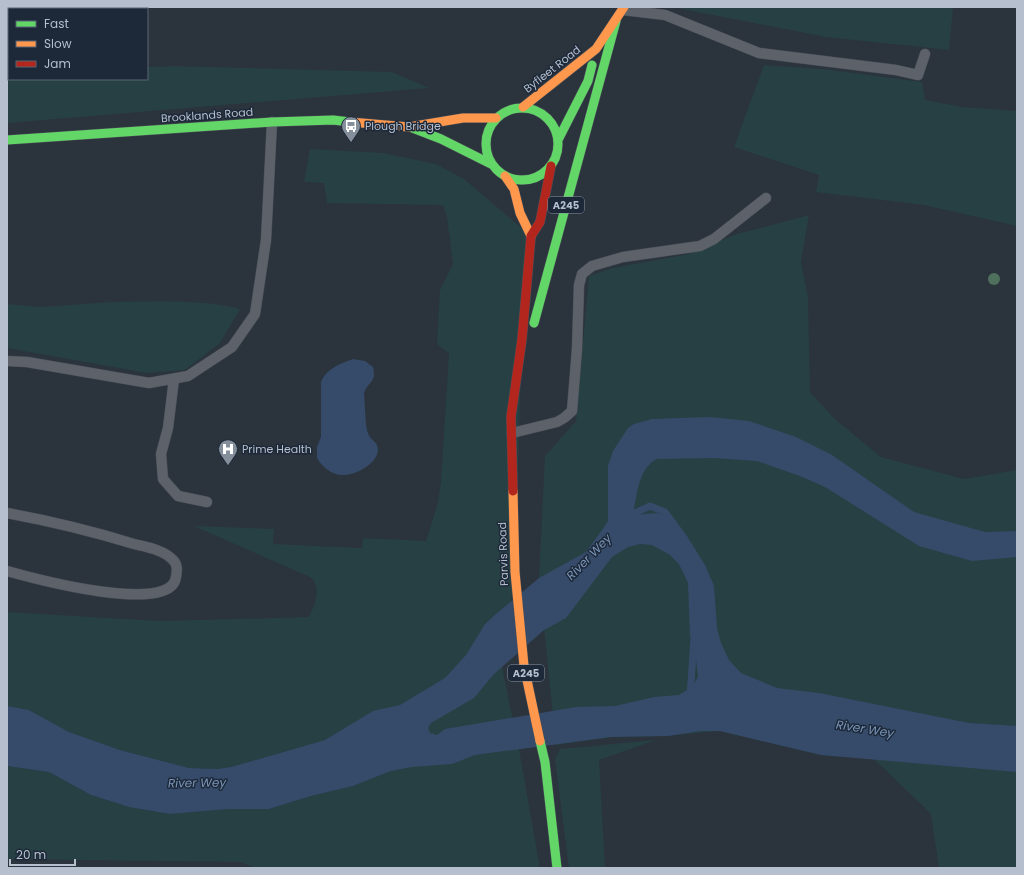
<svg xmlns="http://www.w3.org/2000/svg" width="1024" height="875" font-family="Poppins,sans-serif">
	<rect width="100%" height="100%" fill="#2b333d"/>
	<path fill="#274044" d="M672,7H953L949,50L826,37Z
		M764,65L823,69L922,82L925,100L962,107L1017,111V226L924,205L816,192L819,175L734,147Z
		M173,66L392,72L429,88L7,123V72H9V79H147V67Z
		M310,149L383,153L436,164L464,179L531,236L522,339L515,572L502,667L519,749L540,868H255L240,862L7,859V766L49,772L91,795L129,807L170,814L228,809H269L311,796L353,786L391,771L407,768L373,712L325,740L231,767L217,769L189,768L120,750L69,732L29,710L7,706V612L160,621L309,617C315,605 321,589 312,578L194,526L274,529L273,544L362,548L363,538L426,541L438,503L441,481L449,354L437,344L440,290L453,264L447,217L443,205L327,203L324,183L304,182Z
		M809,215L801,262L808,298L810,392L835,419L881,457L964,479L1017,470V868H939L931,814L874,759L821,755L719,731L668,736L611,737L556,745L539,578L545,456L576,421L589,276L613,268L689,254L737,234Z
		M113,302C150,302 205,299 240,309L220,343L185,370L147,373L7,348V304L39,307Z
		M656,740L599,760L605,868H569L555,759L560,749Z"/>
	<path fill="#354b69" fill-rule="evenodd" d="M353,359L365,361L373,367C377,383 368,381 364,393C365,402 365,425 368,433C369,438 375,441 377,445C383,461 357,475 344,475C333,476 322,467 317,458V447L321,437V382C327,368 340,364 353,359Z
		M709,417L749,421L796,437L832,455L914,512L985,532L1017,531V557L972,561L919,546L825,487L800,476L757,461L714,458L657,459C638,468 637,496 633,515L657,513L667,516L675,520L685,533L705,565L714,586L717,628L721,643L729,660L741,673L777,688L819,693L969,723L1017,726V772L821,755L720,731H701L668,736L611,737L475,755L452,764L412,767L391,771L353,786L311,796L269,809H228L170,814L129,807L91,795L49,772L7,766V706L29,710L69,732L120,750L189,768L217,769L231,767L325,740L373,711L400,705L445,678L466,655L485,624L496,614L539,578L586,552L602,530L608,521V466L613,451L628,428L634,424L652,419ZM640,544L652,545L670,555L679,564L688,583L690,635L695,651L698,677L692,687L679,695L654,697L615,706L576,707L445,729L437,735L430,733L428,728L431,723L474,698L494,674L544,630L566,618L612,557L628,547Z"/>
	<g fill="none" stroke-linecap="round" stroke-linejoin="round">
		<path stroke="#354b69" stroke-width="7" d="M626,517L650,506L665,512L674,524
			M690,697L694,638"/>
		<defs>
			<path id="lane" d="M623,10L665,15L759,53L896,70L918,75L925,54
				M7,361L27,362L149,383L188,376L232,347L255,314L266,240L272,122
				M174,379L168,428L161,454L163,479L178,496L207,502
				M512,433L557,422L564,418L572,411L577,349L579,285L582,274L592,266L623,257L700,246L714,239L766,198
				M7,513C50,521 92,531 134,544C146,547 164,550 173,560C178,565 177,571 176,577C171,616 32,578 7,571"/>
			<path id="street" d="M7,21L8,7"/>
			<path id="fast" d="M486 144a36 36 0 1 1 72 0a36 36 0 1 1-72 0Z
				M410,127L441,139L491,164
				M7,140L272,122L333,120L350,122
				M558,140L588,81L592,65
				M534,323L616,21
				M540,741L545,762L557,868"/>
			<path id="slow" d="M523,107L596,49L624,7
				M350,122L409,127L463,118H496
				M505,176L514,189L520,213L531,236
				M513,491L515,572L524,666L540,741"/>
			<path id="jam" d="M513,491L511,417L522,339L531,236L540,222L551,166"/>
		</defs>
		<use href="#lane" stroke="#4a4f57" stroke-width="11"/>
		<use href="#street" stroke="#4a4f57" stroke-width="20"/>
		<use href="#fast" stroke="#4a4f57" stroke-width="10"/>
		<use href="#slow" stroke="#4a4f57" stroke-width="10"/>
		<use href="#jam" stroke="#4a4f57" stroke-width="10"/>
		<use href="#lane" stroke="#5c616a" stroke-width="10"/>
		<use href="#street" stroke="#5c616a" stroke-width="19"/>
		<use href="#fast" stroke="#63d668" stroke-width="9"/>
		<use href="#slow" stroke="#ff974d" stroke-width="9"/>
		<use href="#jam" stroke="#b3261e" stroke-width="9"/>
	</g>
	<circle fill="#4e705c" cx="994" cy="279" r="6"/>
	<defs>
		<symbol id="bus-pin" viewBox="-11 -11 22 30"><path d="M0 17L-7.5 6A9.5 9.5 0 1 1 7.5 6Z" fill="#858e9b" stroke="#1d2939"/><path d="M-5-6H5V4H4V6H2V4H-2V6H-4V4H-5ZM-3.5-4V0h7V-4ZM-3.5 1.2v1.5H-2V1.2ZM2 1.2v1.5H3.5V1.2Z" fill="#fff"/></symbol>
		<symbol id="hospital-pin" viewBox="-11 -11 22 30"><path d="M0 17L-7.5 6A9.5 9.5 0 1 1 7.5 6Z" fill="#858e9b" stroke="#1d2939"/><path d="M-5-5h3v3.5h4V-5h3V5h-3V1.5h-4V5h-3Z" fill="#fff"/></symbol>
	</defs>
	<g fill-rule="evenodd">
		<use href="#bus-pin" x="340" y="115" width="22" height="30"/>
		<use href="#hospital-pin" x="217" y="438" width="22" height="30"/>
	</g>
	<g text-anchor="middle" stroke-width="3" stroke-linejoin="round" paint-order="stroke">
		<g fill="#1d2939" stroke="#8892a1" stroke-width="1">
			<rect x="548" y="197" width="36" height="16" rx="3"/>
			<rect x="508" y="665" width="36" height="16" rx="3"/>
		</g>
		<g font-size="10" font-weight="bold" fill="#b6bfcd">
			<text x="566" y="209">A245</text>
			<text x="526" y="677">A245</text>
		</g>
		<g font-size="11" fill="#b6bfcd" stroke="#1d2939">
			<text transform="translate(552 69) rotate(-38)" y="4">Byfleet Road</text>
			<text transform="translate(207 115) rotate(-4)" y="4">Brooklands Road</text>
			<text transform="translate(503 554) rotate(-92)" y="4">Parvis Road</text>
		</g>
		<g font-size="11" fill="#b6bfcd" stroke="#1d2939" text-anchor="start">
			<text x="365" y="130">Plough Bridge</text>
			<text x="242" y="453">Prime Health</text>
		</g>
		<g font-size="12" font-style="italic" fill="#7a95b8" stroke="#1d2939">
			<text transform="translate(589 557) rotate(-46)" y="4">River Wey</text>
			<text transform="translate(865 729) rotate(9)" y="4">River Wey</text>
			<text transform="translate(197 783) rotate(-1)" y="4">River Wey</text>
		</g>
	</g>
	<rect width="1024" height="875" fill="none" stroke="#b6bfcd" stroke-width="16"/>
	<rect x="8" y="8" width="140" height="72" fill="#1d2939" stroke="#5a6574"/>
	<rect x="16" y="21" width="20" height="6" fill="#63d668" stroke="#5a6574"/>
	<text x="44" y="28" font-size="12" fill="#b6bfcd">Fast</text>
	<rect x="16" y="41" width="20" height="6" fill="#ff974d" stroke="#5a6574"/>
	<text x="44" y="48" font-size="12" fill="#b6bfcd">Slow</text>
	<rect x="16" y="61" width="20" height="6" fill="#b3261e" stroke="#5a6574"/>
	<text x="44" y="68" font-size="12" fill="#b6bfcd">Jam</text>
	<path d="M10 859v6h65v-6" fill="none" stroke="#b6bfcd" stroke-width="2"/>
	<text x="16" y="859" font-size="12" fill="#b6bfcd" stroke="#1d2939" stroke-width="3" paint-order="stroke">20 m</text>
</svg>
